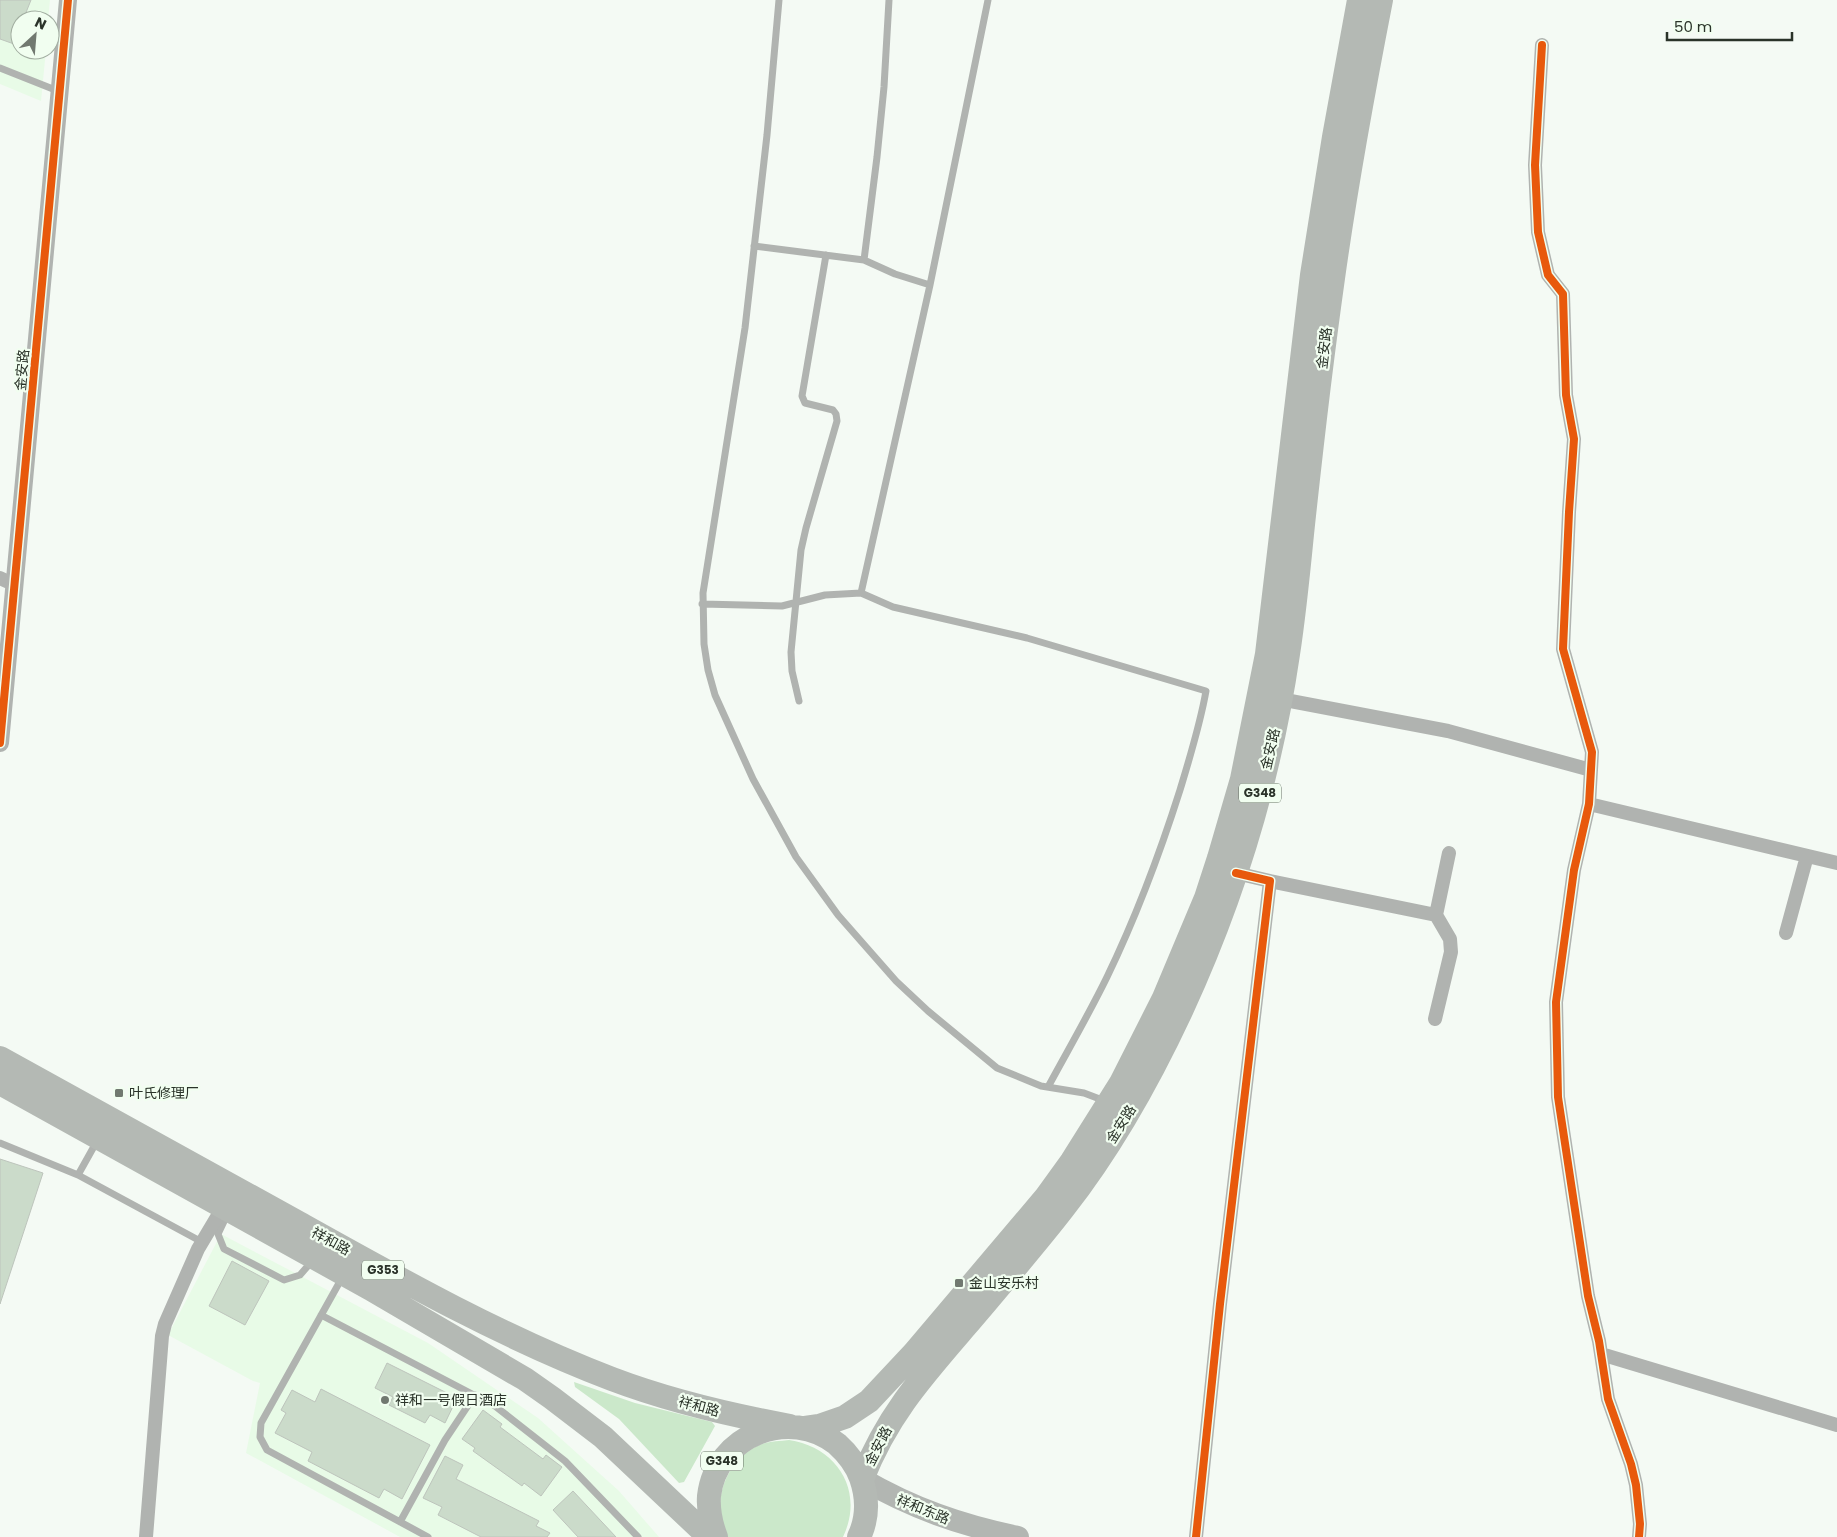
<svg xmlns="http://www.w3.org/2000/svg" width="1837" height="1537" font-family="Poppins,'Noto Sans SC',sans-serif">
	<rect width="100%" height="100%" fill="#f4faf4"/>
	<path fill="#e8fbe7" d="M0,0H50L48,20H20V50H46L41,101L0,84Z
		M221,1234L428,1343L538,1418L619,1491L659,1537H400L246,1453L260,1383L253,1381L168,1335Z"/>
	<path fill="#cbe8ca" d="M574,1382L635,1403L712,1422L715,1426L684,1482L679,1483L619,1419L575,1387Z
		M789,1440C837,1447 865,1491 843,1537H728C709,1503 726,1458 762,1444C771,1441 780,1441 789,1440Z"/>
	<path fill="#cbdbca" stroke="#bdc4bc" d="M0,0H31L23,20H20V28L14,44L0,39Z
		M0,1159L43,1173L0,1304Z
		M232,1261L269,1281L245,1325L209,1306Z
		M387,1363L457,1398L445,1423L430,1415L425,1423L389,1405L393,1397L375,1388Z
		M321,1389L430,1445L402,1499L384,1489L379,1498L308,1461L312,1452L275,1433L286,1413L281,1410L292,1390L315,1402Z
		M483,1410L502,1424L500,1427L543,1459L546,1455L562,1467L541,1496L524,1483L522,1486L473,1451L475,1448L462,1439Z
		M445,1456L463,1465L456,1479L539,1521L536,1526L550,1533L547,1537H481L438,1515L442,1507L423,1498Z
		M573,1491L616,1537H578L553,1510Z"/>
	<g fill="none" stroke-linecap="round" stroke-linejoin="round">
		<path stroke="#b0b3b0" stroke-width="7" d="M779,0L767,135L745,328L703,593L704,644L708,670L715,695L753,779L796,857L838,915L896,981L928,1011L997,1068L1041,1086L1084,1093L1105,1101
			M0,68L58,91
			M754,246L864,260L895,274L930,285
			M864,260L877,157L884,87L889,0
			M861,593L930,285L988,0
			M702,604L782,606L825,595L861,593L893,607L1027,638L1206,691C1200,725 1190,757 1180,790C1160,853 1136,917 1107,977C1089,1014 1068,1050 1048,1087
			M799,701L792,671L791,652L801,550L806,528L837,421L836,414L833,410L805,403L802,396L826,255
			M0,1143L78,1175L202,1242
			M78,1175L97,1141
			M228,1213L218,1234L224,1249L284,1280L300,1275L313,1260
			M343,1276L261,1423L260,1437L267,1450L428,1537
			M321,1315L495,1406L565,1461L638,1537
			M400,1522L445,1440L475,1395"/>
		<path stroke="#b0b3b0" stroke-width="14" d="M1542,45L1535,165L1538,232L1548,275L1563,294L1566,395L1574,439L1569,512L1563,649L1592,752L1589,804L1574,870L1556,1002L1558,1097L1588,1296L1599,1341L1608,1399L1631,1464L1636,1485L1640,1524L1639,1537
			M0,578L15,585
			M1280,699L1448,731L1591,770
			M1589,804L1837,863
			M1270,881L1436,915
			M1786,933L1807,856
			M1435,1019L1451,952L1450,939L1436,915L1449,853
			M1601,1354L1837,1425
			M146,1537L162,1336L165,1324L198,1249L223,1207
			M1196,1537L1220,1304L1270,881L1236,873"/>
		<path stroke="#b0b3b0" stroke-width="18" d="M0,743L68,0"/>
		<path stroke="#b2b6b2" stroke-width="22" d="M862,1479C912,1508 960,1525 1018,1537"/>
		<path stroke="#b4b9b4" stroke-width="24" d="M0,1058C99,1112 198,1167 297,1222C399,1279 502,1337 612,1379C670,1401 730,1415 790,1426
			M0,1083L371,1289L525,1379L552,1398L603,1437L709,1537
			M805,1428L819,1426L845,1417L869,1401L914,1353L1046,1197L1072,1161L1121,1083L1164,998L1206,898L1219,858L1242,779L1267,654L1312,275L1334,137L1359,0
			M862,1479C887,1416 921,1378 965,1327C998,1288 1032,1249 1063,1209C1111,1148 1149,1080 1182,1009C1234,896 1270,777 1288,654C1294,615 1298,575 1302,534C1311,449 1321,363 1333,278C1346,185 1363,92 1381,0
			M716,1537C711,1524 708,1510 709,1496C716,1435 790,1406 837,1444C847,1453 856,1464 861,1478C868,1498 868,1518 859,1537"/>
		<defs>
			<path id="cycleway" d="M1542,45L1535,165L1538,232L1548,275L1563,294L1566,395L1574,439L1569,512L1563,649L1592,752L1589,804L1574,870L1556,1002L1558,1097L1588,1296L1599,1341L1608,1399L1631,1464L1636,1485L1640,1524L1639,1537
				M0,743L68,0
				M1196,1537L1220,1304L1270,881L1236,873"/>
		</defs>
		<use href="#cycleway" stroke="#f1fef0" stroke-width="11"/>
		<use href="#cycleway" stroke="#e8590c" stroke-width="8"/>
	</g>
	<g fill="#717970" stroke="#f1fef0" stroke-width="2">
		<rect x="114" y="1088" width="10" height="10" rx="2.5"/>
		<rect x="954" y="1278" width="10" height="10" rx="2.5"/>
		<circle cx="385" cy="1400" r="5"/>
	</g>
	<g text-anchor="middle" stroke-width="4.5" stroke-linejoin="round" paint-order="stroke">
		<g fill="#f1fef0" stroke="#667065" stroke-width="1">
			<rect x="1239" y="783.5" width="42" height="19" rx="4"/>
			<rect x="362" y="1260.5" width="42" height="19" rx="4"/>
			<rect x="701" y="1451.5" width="42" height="19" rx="4"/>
		</g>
		<g font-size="12" font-weight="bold" fill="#2a3329">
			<text x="1260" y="797">G348</text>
			<text x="383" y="1274">G353</text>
			<text x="722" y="1465">G348</text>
		</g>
		<g font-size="14" fill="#2a3329" stroke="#f1fef0">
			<text transform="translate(1324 348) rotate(-83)" y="5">金安路</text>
			<text transform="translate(22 370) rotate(-85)" y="5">金安路</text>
			<text transform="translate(1270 749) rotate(-77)" y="5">金安路</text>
			<text transform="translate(1121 1124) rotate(-58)" y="5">金安路</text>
			<text transform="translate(331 1241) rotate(29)" y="5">祥和路</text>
			<text transform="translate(699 1406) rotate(15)" y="5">祥和路</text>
			<text transform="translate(878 1446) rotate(-63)" y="5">金安路</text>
			<text transform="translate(923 1509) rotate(22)" y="5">祥和东路</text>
		</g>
		<g font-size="14" fill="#2a3329" stroke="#f1fef0" text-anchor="start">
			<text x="129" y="1098">叶氏修理厂</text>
			<text x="969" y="1288">金山安乐村</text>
			<text x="395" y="1405">祥和一号假日酒店</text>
		</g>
	</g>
	<g transform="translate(35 35) rotate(26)"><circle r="24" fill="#f1fef0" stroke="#a1ada0"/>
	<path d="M0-4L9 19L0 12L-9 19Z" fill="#717970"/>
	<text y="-8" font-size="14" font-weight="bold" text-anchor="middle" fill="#2a3329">N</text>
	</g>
	<path d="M1667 32v8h125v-8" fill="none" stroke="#2a3329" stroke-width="2.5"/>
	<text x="1674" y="32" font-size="15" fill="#2a3329" stroke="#f1fef0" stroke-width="4" paint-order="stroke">50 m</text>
</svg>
